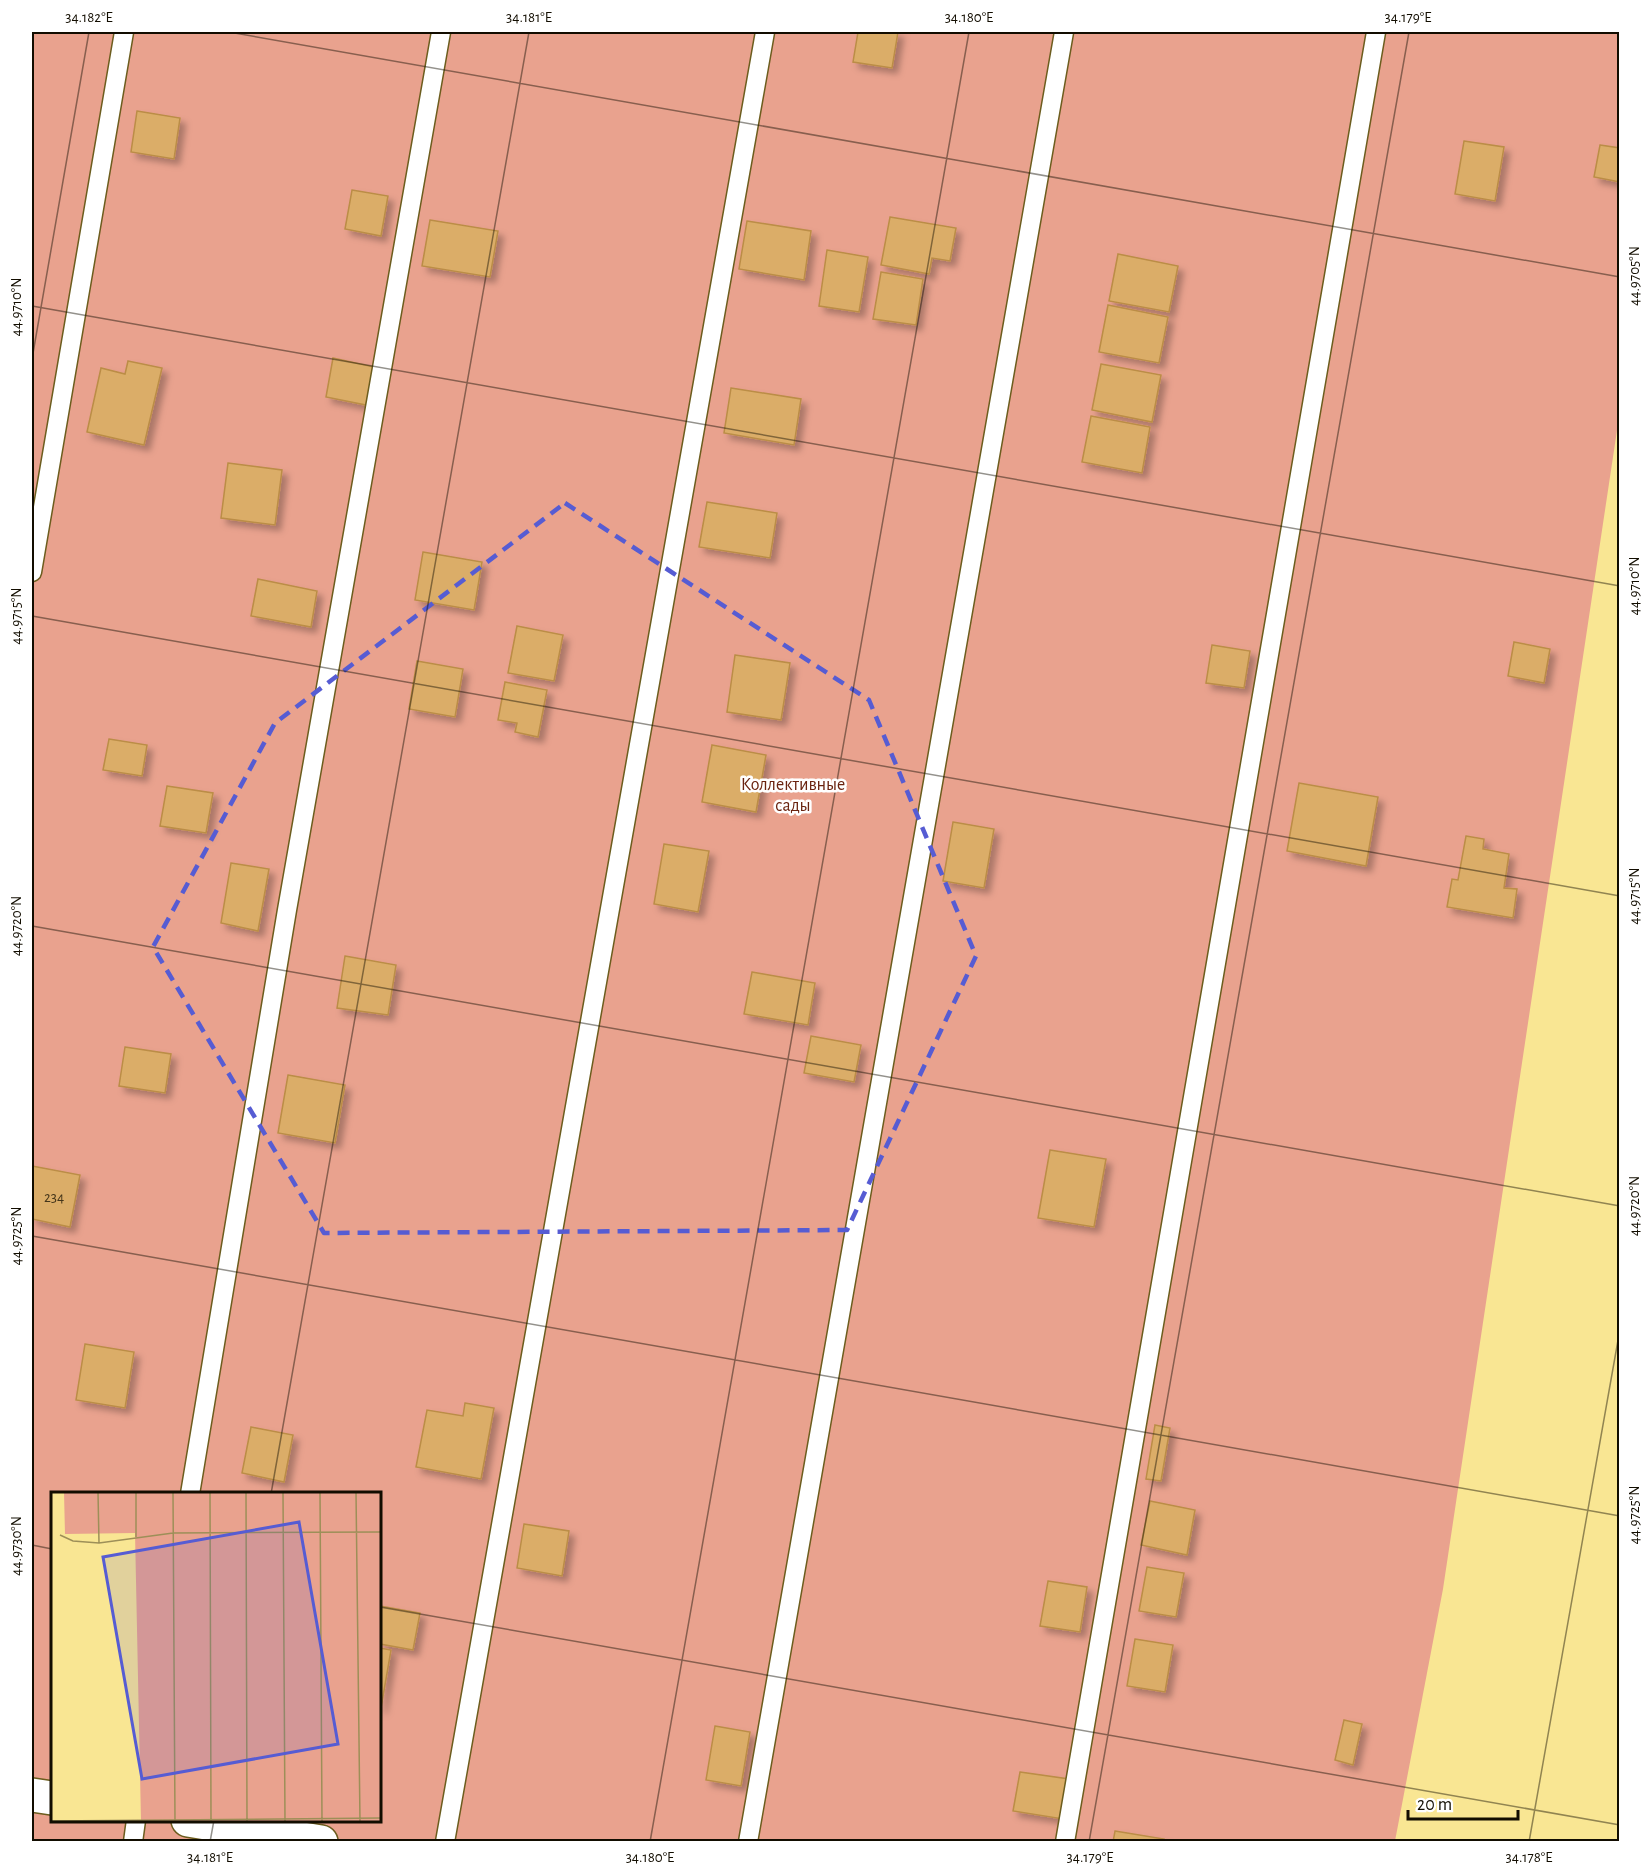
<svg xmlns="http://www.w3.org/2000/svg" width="1651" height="1873" font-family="'Alegreya Sans',sans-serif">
	<defs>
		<filter id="shadow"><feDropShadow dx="5.5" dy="5.5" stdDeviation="3" flood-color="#0004"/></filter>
	</defs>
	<rect width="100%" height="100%" fill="#f9e693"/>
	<path fill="#e9a28e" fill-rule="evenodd" d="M32,32H1619V417L1443,1589L1395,1841L32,1842ZM52,1494H380V1820H52Z"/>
	<path fill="#dbad68" stroke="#bb8d46" stroke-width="1.5" filter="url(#shadow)" d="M858,32H898L892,68L853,62Z
		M137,111L180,118L174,159L131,152Z
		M1464,141L1504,147L1495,201L1455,194Z
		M1600,145L1620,148V182L1594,177Z
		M352,190L388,196L381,236L345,229Z
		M890,217L956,228L950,261L932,258L929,274L881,265Z
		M430,220L498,231L490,277L422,266Z
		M747,221L811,231L804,280L739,269Z
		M827,250L868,257L859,312L819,306Z
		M1118,254L1178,266L1169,312L1109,301Z
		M881,272L923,279L916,325L873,319Z
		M1108,305L1168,317L1159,363L1099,352Z
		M333,358L374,367L366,405L326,397Z
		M128,361L162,368L144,445L87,432L101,368L125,374Z
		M1101,364L1161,375L1152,422L1092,410Z
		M731,388L801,399L794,445L724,433Z
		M1091,416L1150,427L1142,473L1082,462Z
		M228,463L282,470L275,525L221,518Z
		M707,502L777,513L770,558L699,547Z
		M423,552L482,562L474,610L415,600Z
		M258,579L317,591L311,627L251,616Z
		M517,626L563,635L554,681L508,673Z
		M1514,642L1550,649L1544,683L1508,676Z
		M1212,645L1250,651L1244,688L1206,683Z
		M735,655L790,663L781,720L727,712Z
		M417,661L463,669L455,717L409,709Z
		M505,682L547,690L538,737L515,732L517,723L498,720Z
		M109,739L147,745L142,776L103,770Z
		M712,745L766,755L756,812L702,802Z
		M1299,783L1378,797L1366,866L1287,851Z
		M167,786L213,793L206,833L160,826Z
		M953,822L994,829L984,888L943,881Z
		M1466,836L1484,839L1483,849L1509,854L1504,888L1517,889L1513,918L1447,907L1452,879L1458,880Z
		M664,844L709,851L698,912L654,904Z
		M231,863L269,869L258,931L221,923Z
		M345,956L396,965L388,1015L337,1008Z
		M752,972L815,983L808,1025L744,1014Z
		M811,1036L861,1045L854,1082L804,1073Z
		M125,1047L171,1054L165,1093L119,1086Z
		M288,1075L345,1085L335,1143L278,1133Z
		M1050,1150L1106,1159L1094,1227L1038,1218Z
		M32,1166L80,1175L70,1227L32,1219Z
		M85,1344L134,1352L125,1408L76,1400Z
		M465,1403L494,1408L481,1479L416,1467L427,1410L463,1416Z
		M1155,1425L1170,1428L1161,1481L1146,1479Z
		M251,1427L293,1435L284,1482L242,1473Z
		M1150,1501L1195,1510L1187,1555L1141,1545Z
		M524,1524L569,1531L562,1576L517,1568Z
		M1147,1567L1184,1573L1176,1617L1139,1611Z
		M1048,1581L1087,1587L1080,1632L1040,1626Z
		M380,1606L420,1613L413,1650L380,1644Z
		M1135,1639L1173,1645L1165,1692L1127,1686Z
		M380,1648L391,1650L381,1708H380Z
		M1344,1720L1362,1724L1353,1765L1335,1760Z
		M715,1726L750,1732L741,1786L706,1780Z
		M1020,1772L1069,1779L1063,1819L1013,1811Z
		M1115,1831L1164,1839L1163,1842H1113Z"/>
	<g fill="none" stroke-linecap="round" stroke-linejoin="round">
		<defs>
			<path id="lane" d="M32,572L124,32
				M190,1494L287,910L441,32
				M133,1842L136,1820
				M445,1842L765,32
				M748,1842L1064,32
				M1065,1842L1376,32"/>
			<path id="street" d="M32,1795L52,1798
				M188,1820L321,1842"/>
		</defs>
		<use href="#lane" stroke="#6c5d1e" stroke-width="21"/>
		<use href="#street" stroke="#6c5d1e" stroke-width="36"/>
		<use href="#lane" stroke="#fff" stroke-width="18"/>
		<use href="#street" stroke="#fff" stroke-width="33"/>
	</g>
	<path fill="none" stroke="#565cd3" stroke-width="4.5" stroke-dasharray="12 8" stroke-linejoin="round" d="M565,503L869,700L976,956L847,1230L324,1233L153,947L275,723Z"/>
	<path fill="none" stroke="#120d00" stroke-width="1.5" stroke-opacity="0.45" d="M229,32L1620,277M32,306L1620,586M32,359L89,32M32,616L1620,896M32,926L1620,1206M32,1236L1620,1516M271,1494L529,32M32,1545L52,1549M380,1607L1620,1825M210,1842L214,1820M650,1842L969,32M1089,1842L1409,32M1529,1842L1620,1329"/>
	<g text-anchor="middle" stroke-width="5" stroke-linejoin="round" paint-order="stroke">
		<g font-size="15" fill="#44351a">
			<text x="54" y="1202">234</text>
		</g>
		<g font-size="18" fill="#6a230f" stroke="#fff">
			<text x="793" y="790">Коллективные<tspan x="793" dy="21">сады</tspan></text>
		</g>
	</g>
	<g transform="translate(51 1492)">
		<rect width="330" height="330" fill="#f9e693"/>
		<path d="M13,0H330V330H90L84,41L14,42Z" fill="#e9a28e"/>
		<path fill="none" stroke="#9d8f58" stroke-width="1.5" d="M47,0L48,51M85,0V45M122,0L124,330M159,0L160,329M195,0L196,329M232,0L234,329M269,0L271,329M305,0L309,330M9,43L22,49L48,51L122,41L330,40M0,329L330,326"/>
		<path fill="#565cd3" fill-opacity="0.15" stroke="#565cd3" stroke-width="3" d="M248,30L287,252L91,287L52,65Z"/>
		<rect width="330" height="330" fill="none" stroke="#120d00" stroke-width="3"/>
	</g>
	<rect width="1651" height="1873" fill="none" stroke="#ffffff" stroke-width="66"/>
	<path d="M1408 1810v9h110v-9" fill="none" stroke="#120d00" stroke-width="3"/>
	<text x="1417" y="1810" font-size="18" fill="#120d00" stroke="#ffffff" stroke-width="4.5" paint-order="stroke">20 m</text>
	<rect x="33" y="33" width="1585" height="1807" fill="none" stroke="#120d00" stroke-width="2"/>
	<g font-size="15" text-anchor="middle" fill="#120d00">
		<text x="89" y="22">34.182°E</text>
		<text x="529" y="22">34.181°E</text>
		<text x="969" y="22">34.180°E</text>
		<text x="1408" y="22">34.179°E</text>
		<text transform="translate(1634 276) rotate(-90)" y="5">44.9705°N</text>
		<text transform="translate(16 307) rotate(-90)" y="5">44.9710°N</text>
		<text transform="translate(1634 586) rotate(-90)" y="5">44.9710°N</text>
		<text transform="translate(16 616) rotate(-90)" y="5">44.9715°N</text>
		<text transform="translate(1634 896) rotate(-90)" y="5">44.9715°N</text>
		<text transform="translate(16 926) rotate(-90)" y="5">44.9720°N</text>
		<text transform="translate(1634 1206) rotate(-90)" y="5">44.9720°N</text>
		<text transform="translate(16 1236) rotate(-90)" y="5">44.9725°N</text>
		<text transform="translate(1634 1515) rotate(-90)" y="5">44.9725°N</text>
		<text transform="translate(16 1546) rotate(-90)" y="5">44.9730°N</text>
		<text x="210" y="1862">34.181°E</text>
		<text x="650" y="1862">34.180°E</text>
		<text x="1090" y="1862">34.179°E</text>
		<text x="1529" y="1862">34.178°E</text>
	</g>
</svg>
